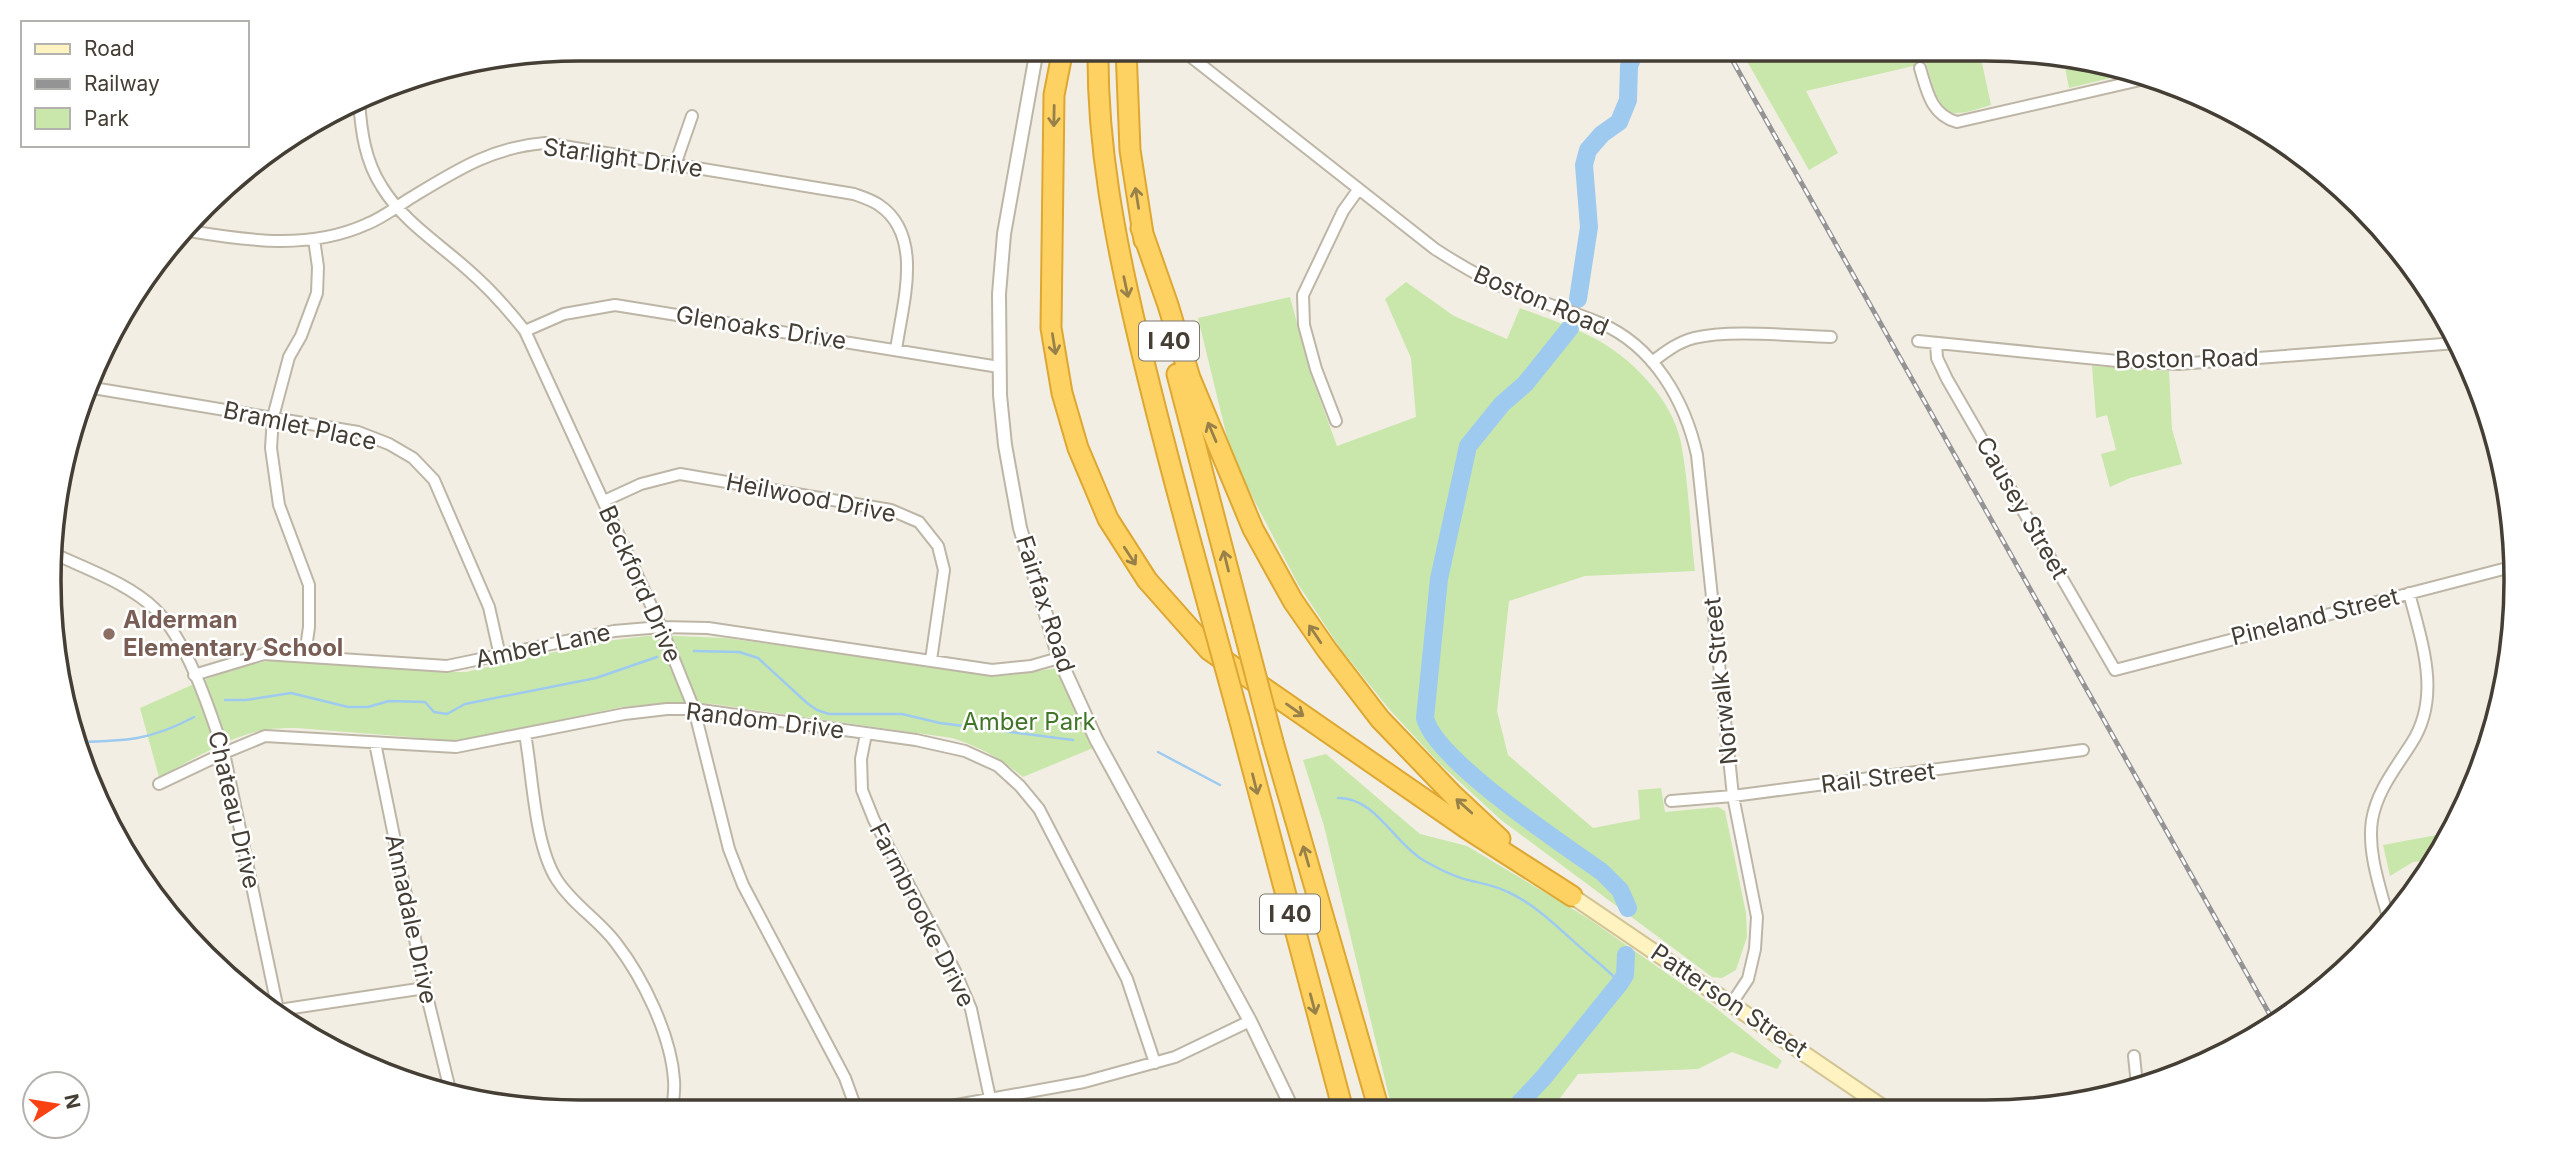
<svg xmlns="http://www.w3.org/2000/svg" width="2565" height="1161" font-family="Inter,sans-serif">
	<rect width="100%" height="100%" fill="#f2eee3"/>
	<path fill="#c9e7ab" d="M1740,49H1979L1991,105C1980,108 1968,113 1957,113C1938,115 1931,78 1926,63L1806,91L1838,153L1809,170Z
		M2063,57C2085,59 2101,57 2115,77L2069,88Z
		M1406,282L1454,316L1507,339L1520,308C1543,317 1568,325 1590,336C1629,355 1673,399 1681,443C1689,485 1690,529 1695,571L1585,576L1509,601L1497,711L1508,755L1593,828L1640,819L1638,790L1661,788L1665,812L1718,807L1725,811L1746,913L1747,937L1736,970L1722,978L1712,977L1501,820L1439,763L1389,709L1340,648L1298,584L1232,458L1198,318L1290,297L1311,375L1337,446L1416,417L1411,358L1385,299Z
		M2092,366L2169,371L2172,429L2182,464L2130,478L2110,487L2101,454L2116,450L2107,415L2096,418Z
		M654,635L725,638L1003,676L1058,668L1093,748L1023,777C1000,758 980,747 952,738L713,704L675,702L622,707L459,741L297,728C285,728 271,728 259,731C224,739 191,761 159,777L140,708C185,689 232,663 280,660L448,672H466L599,642Z
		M1326,754L1420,834L1467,846L1589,919L1712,1005L1782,1061L1777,1069L1732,1052L1698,1069L1578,1074L1552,1109H1392L1324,826L1303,760Z
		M2447,833L2431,860L2413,862L2390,876L2383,845Z"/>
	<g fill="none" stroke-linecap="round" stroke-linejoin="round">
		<path stroke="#9ecaf0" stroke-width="2.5" d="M694,651L739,652L758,658L807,703L817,710L829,714H902L940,723L1073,740
			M225,700H246L291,693L348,707H368L389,701L425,702L434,712L447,714L465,704L596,678L657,657
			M75,742C123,741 150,741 194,717
			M1158,752L1220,785
			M1338,798C1375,797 1394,843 1423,860C1437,868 1456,878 1472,881C1485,884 1496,886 1508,892C1540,907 1562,932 1588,954C1600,964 1610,972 1620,983"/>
		<path stroke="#9ecaf0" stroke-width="18" d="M1578,299L1589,227L1584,165L1588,150L1602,134L1619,122L1628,100L1629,66L1636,49
			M1570,328L1525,384L1502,404L1468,446L1439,579L1425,718C1435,760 1564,845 1602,872L1620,890L1628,908
			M1514,1109L1544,1077L1620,983L1625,975L1626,955"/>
		<defs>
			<path id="minor" d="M1181,49L1435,249C1458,264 1480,277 1505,288C1536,301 1569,310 1600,323C1654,346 1685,401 1697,455L1733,796L1757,917L1755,949L1748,979L1732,1003
				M1920,68C1927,91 1931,115 1957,122L2149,78
				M359,100C361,131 365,161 382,187C402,220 438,243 467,269C489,288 507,308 525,331L661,627L694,709L729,849L743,885L845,1078L857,1111
				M675,165L692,116
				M189,231C249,241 310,250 367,224C382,218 395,208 409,199C454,172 491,147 545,143L854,194C862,197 872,200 879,205C925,236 902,305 896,350
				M525,331L564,314L615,305L999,367
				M1918,341L2117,361L2178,364L2457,343
				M1936,343L1937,358L1947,379L2115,670L2515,566
				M1652,362C1665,352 1678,342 1694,338C1730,329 1792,336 1831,337
				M93,388L358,432L389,444L413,458L434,480L489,607L500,656
				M1336,421L1316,369L1304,325L1303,295L1343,211L1358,190
				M604,501L641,484L680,474L891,510L919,522L938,546L944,570L931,660
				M57,555C89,570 129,584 155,609C187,640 210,710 224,753L278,1010
				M305,655L309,627V585L279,505L271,448L273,417L289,357L301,336L317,293L318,267L314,239
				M194,675L264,654L447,666L614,631L661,627L708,628L992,670L1031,666L1059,658
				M525,734C533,777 534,844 557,880C573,905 599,920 616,943C643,978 671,1035 674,1080C675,1090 673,1101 672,1112
				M866,734L861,759L862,790L874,820L955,971L971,1009L990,1098
				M375,743L425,988L451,1094
				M159,784L224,753L265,736L456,747L624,714L667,709H694L916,740L965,751L998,766L1020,786L1039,809L1127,979L1155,1063
				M1671,801L1733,796L2083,750
				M2389,921C2381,890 2367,853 2372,820C2377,791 2395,769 2411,744C2442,697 2422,643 2409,593
				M279,1010L425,988
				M2134,1056L2137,1085
				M923,1111L1084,1082L1175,1057L1250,1021"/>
			<path id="tertiary" d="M1037,49L1004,234L999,294L1000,395L1005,445L1020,528L1059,658L1096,739L1250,1021L1293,1110"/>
			<path id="secondary" d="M1572,896L1884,1108"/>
			<path id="motorway" d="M1063,49L1054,95L1051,328L1062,393L1078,448L1108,519L1147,580L1209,650L1466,828L1572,896
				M1098,49C1097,145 1115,239 1137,332C1158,424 1183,514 1208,605
				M1126,49L1130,150L1144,240
				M1141,228L1168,305L1190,378L1253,529L1293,601L1327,650L1380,719L1453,795L1500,839
				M1177,374L1243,627
				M1239,718L1343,1110
				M1273,742L1379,1110"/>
		</defs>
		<use href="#minor" stroke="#bdb6a6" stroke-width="14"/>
		<use href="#tertiary" stroke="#bdb6a6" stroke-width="16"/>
		<use href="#secondary" stroke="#d2c493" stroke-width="18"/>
		<use href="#motorway" stroke="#dda732" stroke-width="23"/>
		<use href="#minor" stroke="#fff" stroke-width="10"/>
		<use href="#tertiary" stroke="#fff" stroke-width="12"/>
		<use href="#secondary" stroke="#fff3c1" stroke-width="14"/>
		<use href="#motorway" stroke="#fed262" stroke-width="19"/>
		<defs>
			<path id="rail" d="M1726,49L2274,1022"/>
		</defs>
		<use href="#rail" stroke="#949494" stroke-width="5"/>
		<use href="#rail" stroke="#fff" stroke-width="2.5" stroke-dasharray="8" stroke-linecap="butt"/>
		<defs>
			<path id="motorway-bridge" d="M1208,605L1239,718
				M1243,627L1273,742"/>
		</defs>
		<use href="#motorway-bridge" stroke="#dda732" stroke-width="23" stroke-linecap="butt"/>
		<use href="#motorway-bridge" stroke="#fed262" stroke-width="19"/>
	</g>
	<defs><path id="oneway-shaft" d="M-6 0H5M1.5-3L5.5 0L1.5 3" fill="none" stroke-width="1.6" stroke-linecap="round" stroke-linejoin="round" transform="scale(1.75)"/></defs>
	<g stroke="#988149">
		<use href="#oneway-shaft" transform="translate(1054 116) rotate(91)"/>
		<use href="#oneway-shaft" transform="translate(1137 198) rotate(-99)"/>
		<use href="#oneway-shaft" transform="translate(1126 287) rotate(78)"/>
		<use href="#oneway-shaft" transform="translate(1054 344) rotate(81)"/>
		<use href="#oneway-shaft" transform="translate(1212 432) rotate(-113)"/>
		<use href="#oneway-shaft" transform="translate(1130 556) rotate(57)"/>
		<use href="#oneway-shaft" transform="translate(1226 561) rotate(-104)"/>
		<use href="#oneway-shaft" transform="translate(1315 634) rotate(-124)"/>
		<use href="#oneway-shaft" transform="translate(1295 710) rotate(35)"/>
		<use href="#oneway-shaft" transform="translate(1255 784) rotate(76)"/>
		<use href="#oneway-shaft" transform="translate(1464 806) rotate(-138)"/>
		<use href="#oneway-shaft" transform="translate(1306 856) rotate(-106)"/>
		<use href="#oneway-shaft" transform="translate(1313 1004) rotate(75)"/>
	</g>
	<circle fill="#8d6e63" stroke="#fff" stroke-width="2.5" cx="109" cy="634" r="7"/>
	<g text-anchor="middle" stroke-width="5" stroke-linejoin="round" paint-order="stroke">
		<g fill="#fff" stroke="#7c7871" stroke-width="2">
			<rect x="1139" y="321.5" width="60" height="39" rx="5"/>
			<rect x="1260" y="894.5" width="60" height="39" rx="5"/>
		</g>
		<g font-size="23" font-weight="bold" fill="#443e34">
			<text x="1169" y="349">I 40</text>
			<text x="1290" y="922">I 40</text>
		</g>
		<g font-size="24" fill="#443e34" stroke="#fff">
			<text transform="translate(623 158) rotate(8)" y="8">Starlight Drive</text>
			<text transform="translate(1541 301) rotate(23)" y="8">Boston Road</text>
			<text transform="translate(761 328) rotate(9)" y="8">Glenoaks Drive</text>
			<text transform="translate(2187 359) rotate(-1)" y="8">Boston Road</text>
			<text transform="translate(300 426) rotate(12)" y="8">Bramlet Place</text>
			<text transform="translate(811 498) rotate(11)" y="8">Heilwood Drive</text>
			<text transform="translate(2022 508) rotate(60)" y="8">Causey Street</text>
			<text transform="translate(640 584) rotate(66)" y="8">Beckford Drive</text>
			<text transform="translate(1045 604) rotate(72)" y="8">Fairfax Road</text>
			<text transform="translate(2315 617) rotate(-14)" y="8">Pineland Street</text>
			<text transform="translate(543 646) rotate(-12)" y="8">Amber Lane</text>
			<text transform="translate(1721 681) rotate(-96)" y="8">Norwalk Street</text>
			<text transform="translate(765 721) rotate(7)" y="8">Random Drive</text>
			<text transform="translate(1878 778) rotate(-7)" y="8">Rail Street</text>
			<text transform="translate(234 810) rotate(77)" y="8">Chateau Drive</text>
			<text transform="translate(922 915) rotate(63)" y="8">Farmbrooke Drive</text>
			<text transform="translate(411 919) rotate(78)" y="8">Annadale Drive</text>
			<text transform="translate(1729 1001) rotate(34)" y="8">Patterson Street</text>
		</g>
		<g font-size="24" font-weight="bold" fill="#785e54" stroke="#fff" text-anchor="start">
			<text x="123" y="628">Alderman<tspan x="123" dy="28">Elementary School</tspan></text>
		</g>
		<g font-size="24" fill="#417527" stroke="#fff">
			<text x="1029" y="730">Amber Park</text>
		</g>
	</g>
	<path d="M0 0H2565V1161H0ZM580 61H1985A519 519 0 0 1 2504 580V581A519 519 0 0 1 1985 1100H580A519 519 0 0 1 61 581V580A519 519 0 0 1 580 61Z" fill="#fff" fill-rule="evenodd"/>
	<path fill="none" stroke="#443e34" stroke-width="3.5" d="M580 61H1985A519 519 0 0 1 2504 580V581A519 519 0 0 1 1985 1100H580A519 519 0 0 1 61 581V580A519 519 0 0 1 580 61Z"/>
	<rect x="21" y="21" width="228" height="126" fill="#ffffff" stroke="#b4b2ae" stroke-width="2"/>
	<rect x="35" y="44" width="35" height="10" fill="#fff3c1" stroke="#b4b2ae" stroke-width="2"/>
	<text x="84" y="56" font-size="21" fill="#443e34">Road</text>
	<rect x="35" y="79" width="35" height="10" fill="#949494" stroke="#b4b2ae" stroke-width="2"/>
	<text x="84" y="91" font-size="21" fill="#443e34">Railway</text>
	<rect x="35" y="108" width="35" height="21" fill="#c9e7ab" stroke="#b4b2ae" stroke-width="2"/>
	<text x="84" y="126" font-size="21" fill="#443e34">Park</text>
	<g transform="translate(56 1105) rotate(78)"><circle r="33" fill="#ffffff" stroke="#b4b2ae" stroke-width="2"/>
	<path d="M0-5L12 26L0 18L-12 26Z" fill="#fa4112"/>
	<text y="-10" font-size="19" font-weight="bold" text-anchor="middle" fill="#443e34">N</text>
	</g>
</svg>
